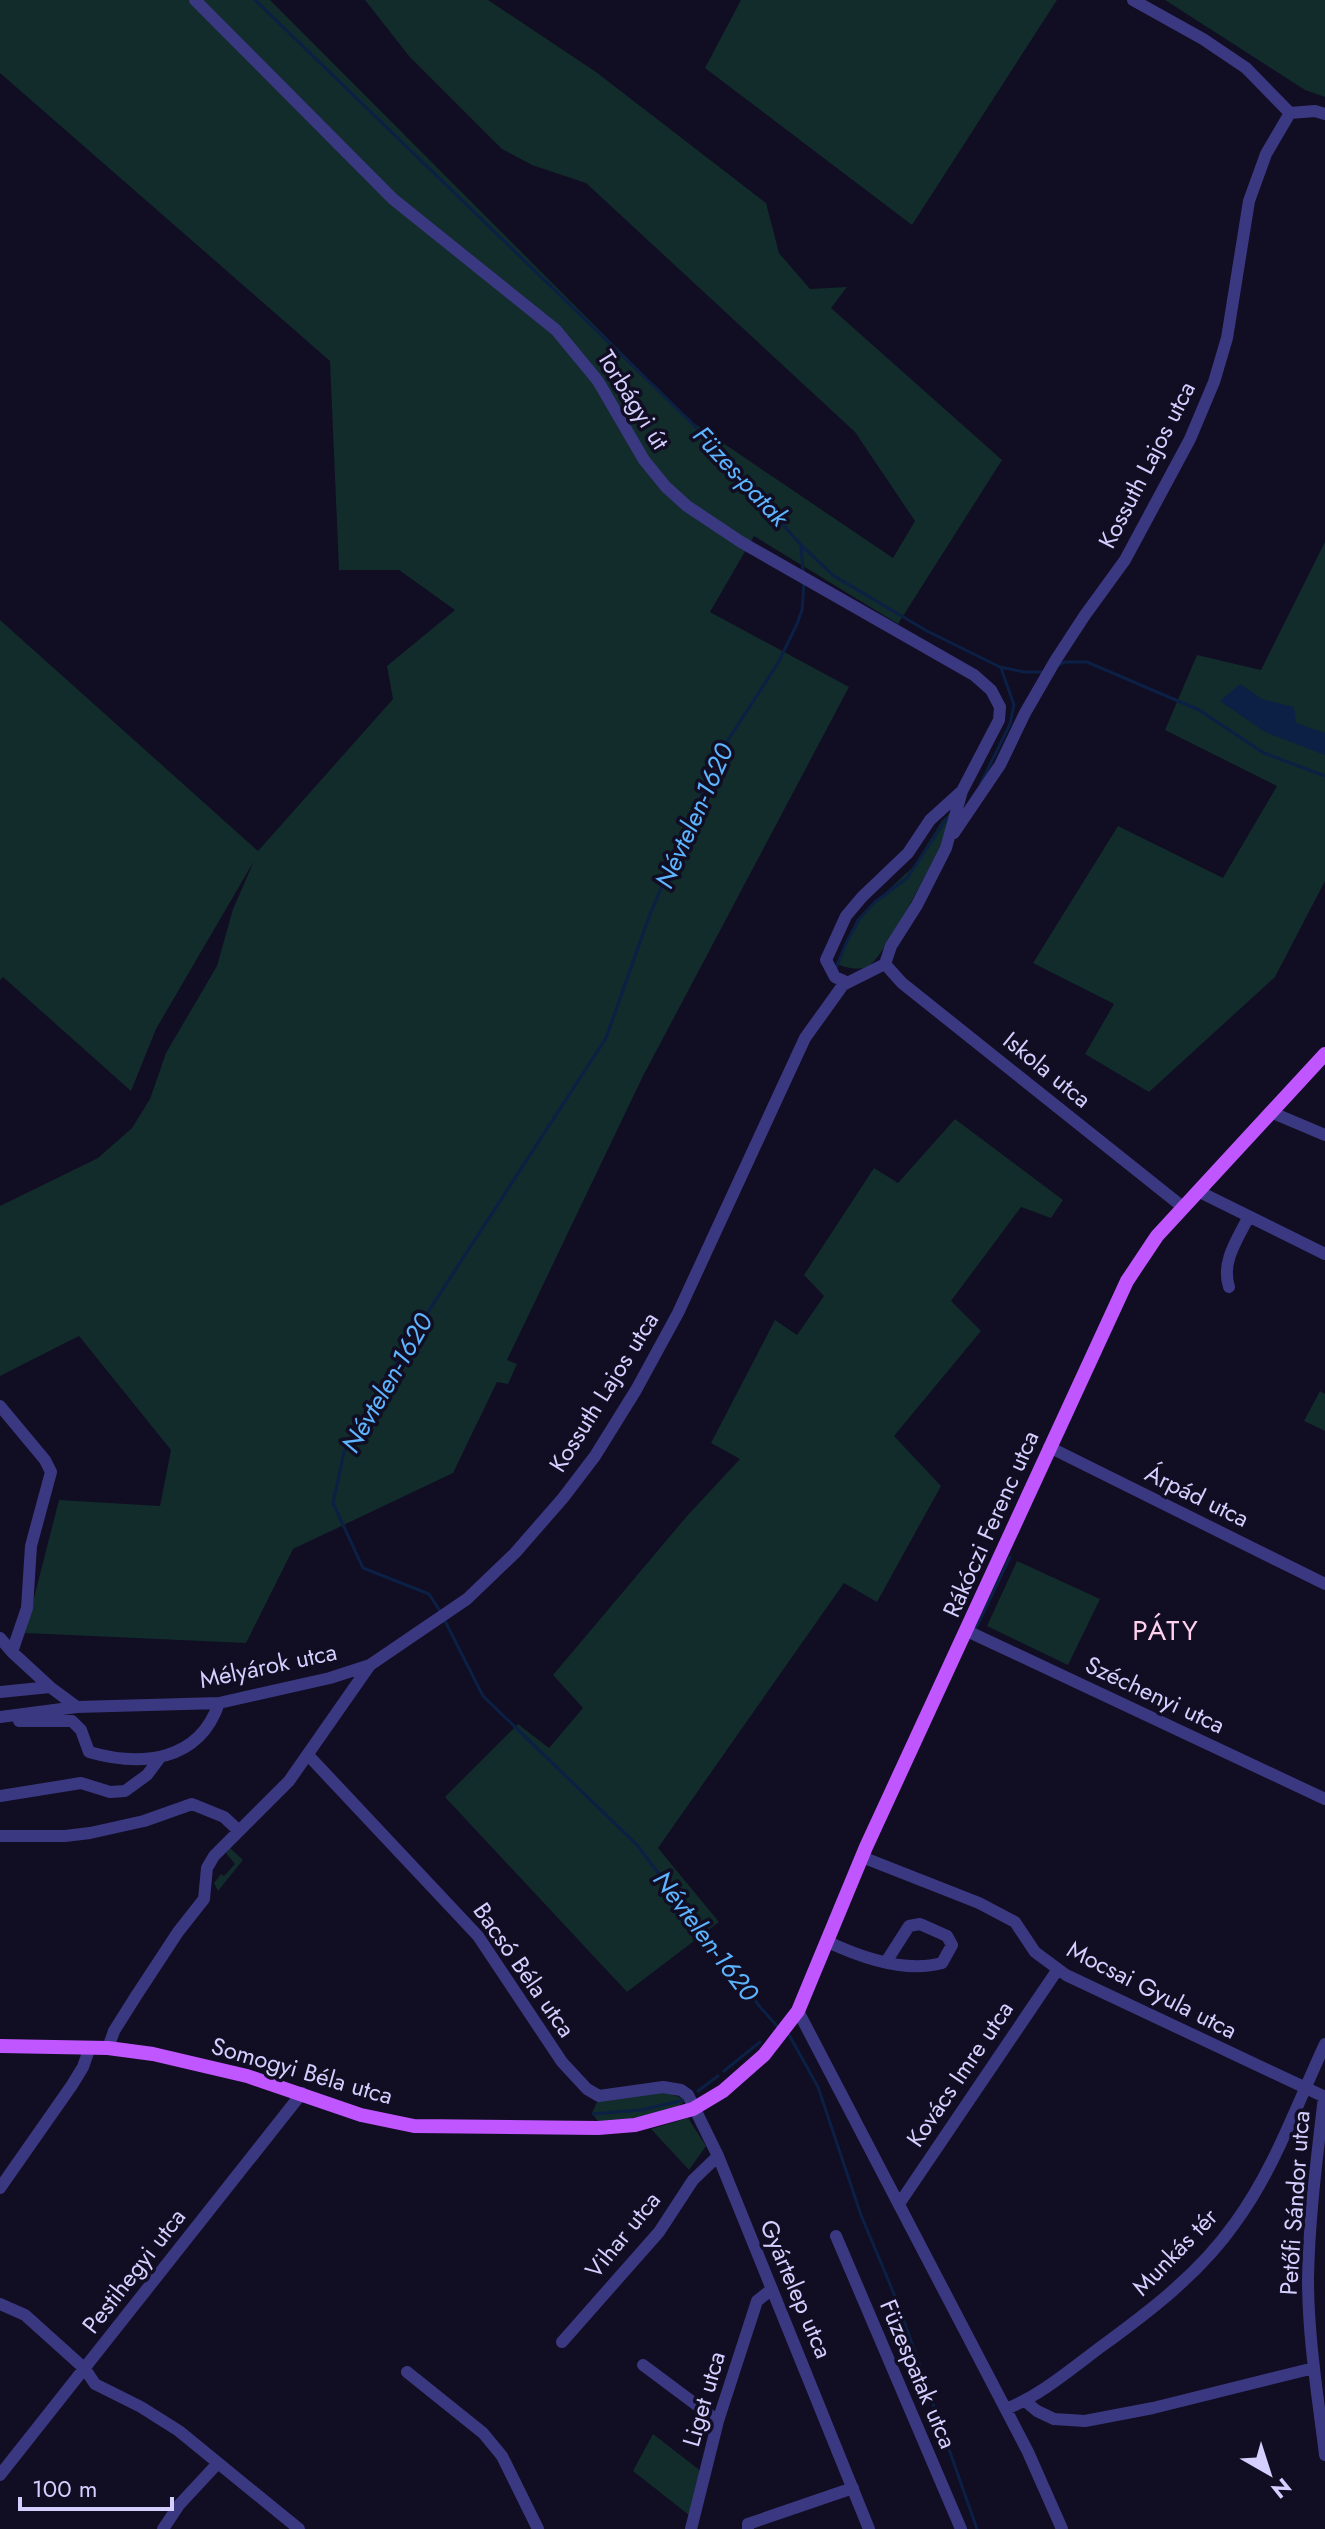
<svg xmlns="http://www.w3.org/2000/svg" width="1325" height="2529" font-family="Jost,sans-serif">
	<rect width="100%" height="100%" fill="#110d22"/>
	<path fill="#112c2b" d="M0,0H270L689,420L893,558L915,521L855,432L586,183L532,165L502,149L409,56L365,0H488L596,72L766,203L779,253L810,289L847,287L831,308L1002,460L898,624L754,536L710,612L849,687L643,1076L507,1360L517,1364L508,1384L497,1382L453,1473L293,1549L246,1643L25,1633L59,1500L160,1506L171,1450L79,1336L0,1376V1206L98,1158L132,1128L150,1099L166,1053L217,966L233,909L254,861L156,1029L131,1091L3,977L0,980V620L258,851L393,699L387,666L455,610L399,570H339L330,361L0,73Z
		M741,0H1057L912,225L705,68Z
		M1165,0H1325V97L1305,90Z
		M1325,542V881L1275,977L1149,1092L1085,1054L1114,1004L1033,963L1118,826L1223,878L1277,786L1165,730L1197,655L1261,670Z
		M953,810L958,812C945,836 885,961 867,967C857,971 845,967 836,964L857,919L913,867L942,821Z
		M955,1119L1063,1200L1051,1218L1021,1207L951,1301L981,1331L894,1436L941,1486L877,1602L844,1583L658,1848L719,1922L627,1992L445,1797L518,1724L549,1748L583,1708L553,1675L687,1516L740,1459L711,1443L775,1320L797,1335L824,1296L804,1275L874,1168L898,1183Z
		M1320,1391L1325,1394V1431L1304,1421Z
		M1017,1561L1100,1599L1068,1665L987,1626Z
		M230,1848L243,1860L218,1891L214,1883L221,1874L224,1876L235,1864L226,1853Z
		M664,2091L686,2100C666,2120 625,2122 598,2122L592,2113L598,2100Z
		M688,2118L706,2146L689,2170L651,2129Z
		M653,2434L706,2475L694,2519L633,2471Z"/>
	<path fill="#0b2044" d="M1240,684L1262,699L1294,707L1296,723L1325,733V755L1265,732L1220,701Z"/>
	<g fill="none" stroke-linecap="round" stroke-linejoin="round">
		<path stroke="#0b2044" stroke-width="3" d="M255,0L689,420L801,545L834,576L927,631L1000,667L1024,672H1042
			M801,545L803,572
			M1057,666L1065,662H1087L1199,710L1264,753L1325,776
			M981,783L1010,724L1014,705L1001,668
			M836,968L847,941L860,918L875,902L907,878L947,818
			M440,1611L429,1594L363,1568L333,1503L344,1452L413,1335L606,1038L650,914L721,751L778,663L797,624L802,610L804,583
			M443,1617L483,1696L637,1845L760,2007L778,2027
			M976,1628L1010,1557
			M788,2033L818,2087L861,2215L897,2301L977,2529
			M724,2071L760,2042
			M698,2091L718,2076
			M593,2114L641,2110L684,2100"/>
		<path stroke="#3b3882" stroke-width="12" d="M195,0L393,199L556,330L598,381L644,460L666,487L687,506L741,542L974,675L991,690L1000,707
			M1133,0L1203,39L1246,68L1290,113
			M1290,113L1315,111L1325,114
			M954,833L1000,765L1025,713L1055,661L1085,615L1125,560L1190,439L1214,382L1227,338L1249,201L1266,154L1290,113
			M885,964L902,983L1184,1208
			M846,982L835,977L826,960L846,916L862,897L908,853L930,820L962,791
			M1273,1113L1325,1135
			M1198,1191L1325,1254
			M1229,1287C1221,1262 1237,1240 1248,1218
			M0,1406L45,1460L51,1472L31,1546L27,1608L12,1652L50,1687L77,1707
			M1049,1447L1325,1584
			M967,1631L1325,1799
			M0,1638L12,1652
			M0,1692L50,1687
			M0,1717L77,1707L219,1703L330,1678L370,1665
			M19,1721H72L81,1730L89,1752C141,1767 199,1762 219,1703
			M308,1755L478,1936L562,2062L587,2089L599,2096L663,2087L681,2090L688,2095L718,2156L869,2529
			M0,1796L81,1783L110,1792L125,1791L147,1775L159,1759
			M0,1836H65L90,1833L144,1821L192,1804L224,1817L239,1831
			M862,1857L979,1903L1015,1922L1035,1952L1066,1975L1325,2097
			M828,1942C860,1957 906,1973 942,1963L952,1945L947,1936L920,1924L909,1926L886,1962
			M798,2011L1028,2452L1062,2529
			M108,2048L114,2031L136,1996L178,1932L204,1899L207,1868L214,1856L289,1781L370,1665L467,1599L515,1553L563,1498L595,1456L636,1390L678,1313L805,1038L843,985L885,964L891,946L917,905L946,848L962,791L999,720L1000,707
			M1324,2097C1317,2157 1309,2218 1308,2279C1308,2338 1318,2397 1325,2455
			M0,2188L72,2085L83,2067L90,2047
			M899,2204L1058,1969
			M836,2236L961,2529
			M0,2304L25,2315L85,2369L95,2384L141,2407L179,2431L299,2529
			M562,2342L659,2232L693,2180L718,2156
			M643,2365L718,2421
			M407,2372L483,2433L502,2456L538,2529
			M1025,2401L1037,2411L1054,2419L1085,2421L1153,2408L1314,2368
			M1006,2409C1041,2395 1071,2369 1102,2346C1150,2311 1200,2273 1235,2223C1274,2170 1297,2104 1325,2044
			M0,2475L302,2093
			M163,2529L179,2505L218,2463
			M691,2529L718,2421L757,2301L772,2289
			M748,2529V2524L853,2488"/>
		<path stroke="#c056ff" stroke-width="14" d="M0,2046L108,2048L153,2054L247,2076L361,2115L414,2126L598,2128L635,2125L693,2109L723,2091L764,2055L798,2011L866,1847L1127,1281L1157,1236L1325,1054"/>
	</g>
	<g text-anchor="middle" stroke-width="7" stroke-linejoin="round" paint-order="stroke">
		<g font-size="24" fill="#d4cfff" stroke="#110d22">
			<text transform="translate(633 400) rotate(58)" y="8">Torbágyi út</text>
			<text transform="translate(1147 465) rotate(-63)" y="8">Kossuth Lajos utca</text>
			<text transform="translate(1047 1070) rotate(39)" y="8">Iskola utca</text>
			<text transform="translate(604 1392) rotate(-58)" y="8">Kossuth Lajos utca</text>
			<text transform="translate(1197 1496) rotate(26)" y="8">Árpád utca</text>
			<text transform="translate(991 1524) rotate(-66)" y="8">Rákóczi Ferenc utca</text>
			<text transform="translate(268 1666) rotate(-12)" y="8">Mélyárok utca</text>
			<text transform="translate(1155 1695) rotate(25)" y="8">Széchenyi utca</text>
			<text transform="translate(524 1970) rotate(55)" y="8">Bacsó Béla utca</text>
			<text transform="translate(1152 1990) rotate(27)" y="8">Mocsai Gyula utca</text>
			<text transform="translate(302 2071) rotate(16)" y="8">Somogyi Béla utca</text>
			<text transform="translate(960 2074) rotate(-56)" y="8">Kovács Imre utca</text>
			<text transform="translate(1295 2203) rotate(-86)" y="8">Petőfi Sándor utca</text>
			<text transform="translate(623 2235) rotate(-51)" y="8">Vihar utca</text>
			<text transform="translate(1175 2252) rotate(-46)" y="8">Munkás tér</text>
			<text transform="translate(134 2271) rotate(-52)" y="8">Pestihegyi utca</text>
			<text transform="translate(796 2289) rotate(67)" y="8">Gyártelep utca</text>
			<text transform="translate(918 2374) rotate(67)" y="8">Füzespatak utca</text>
			<text transform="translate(704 2399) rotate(-74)" y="8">Liget utca</text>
		</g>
		<g font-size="26" font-style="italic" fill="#5db4ff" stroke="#110d22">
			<text transform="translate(741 476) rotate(47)" y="9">Füzes-patak</text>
			<text transform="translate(694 816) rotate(-66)" y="9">Névtelen-1620</text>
			<text transform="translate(387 1383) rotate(-60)" y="9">Névtelen-1620</text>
			<text transform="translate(706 1936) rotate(53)" y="9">Névtelen-1620</text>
		</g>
		<g font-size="28" letter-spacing="2" fill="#ffd1ee" stroke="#110d22">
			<text x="1166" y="1640">PÁTY</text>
		</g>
	</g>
	<g transform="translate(1269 2473) rotate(141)" stroke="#110d22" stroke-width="6" paint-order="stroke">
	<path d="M0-6L14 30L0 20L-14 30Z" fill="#d4cfff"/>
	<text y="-12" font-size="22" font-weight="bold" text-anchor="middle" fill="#d4cfff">N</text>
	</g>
	<path d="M20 2497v12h152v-12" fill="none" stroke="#d4cfff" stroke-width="4"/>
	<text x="32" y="2497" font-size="24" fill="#d4cfff" stroke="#110d22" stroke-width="6" paint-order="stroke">100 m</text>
</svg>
